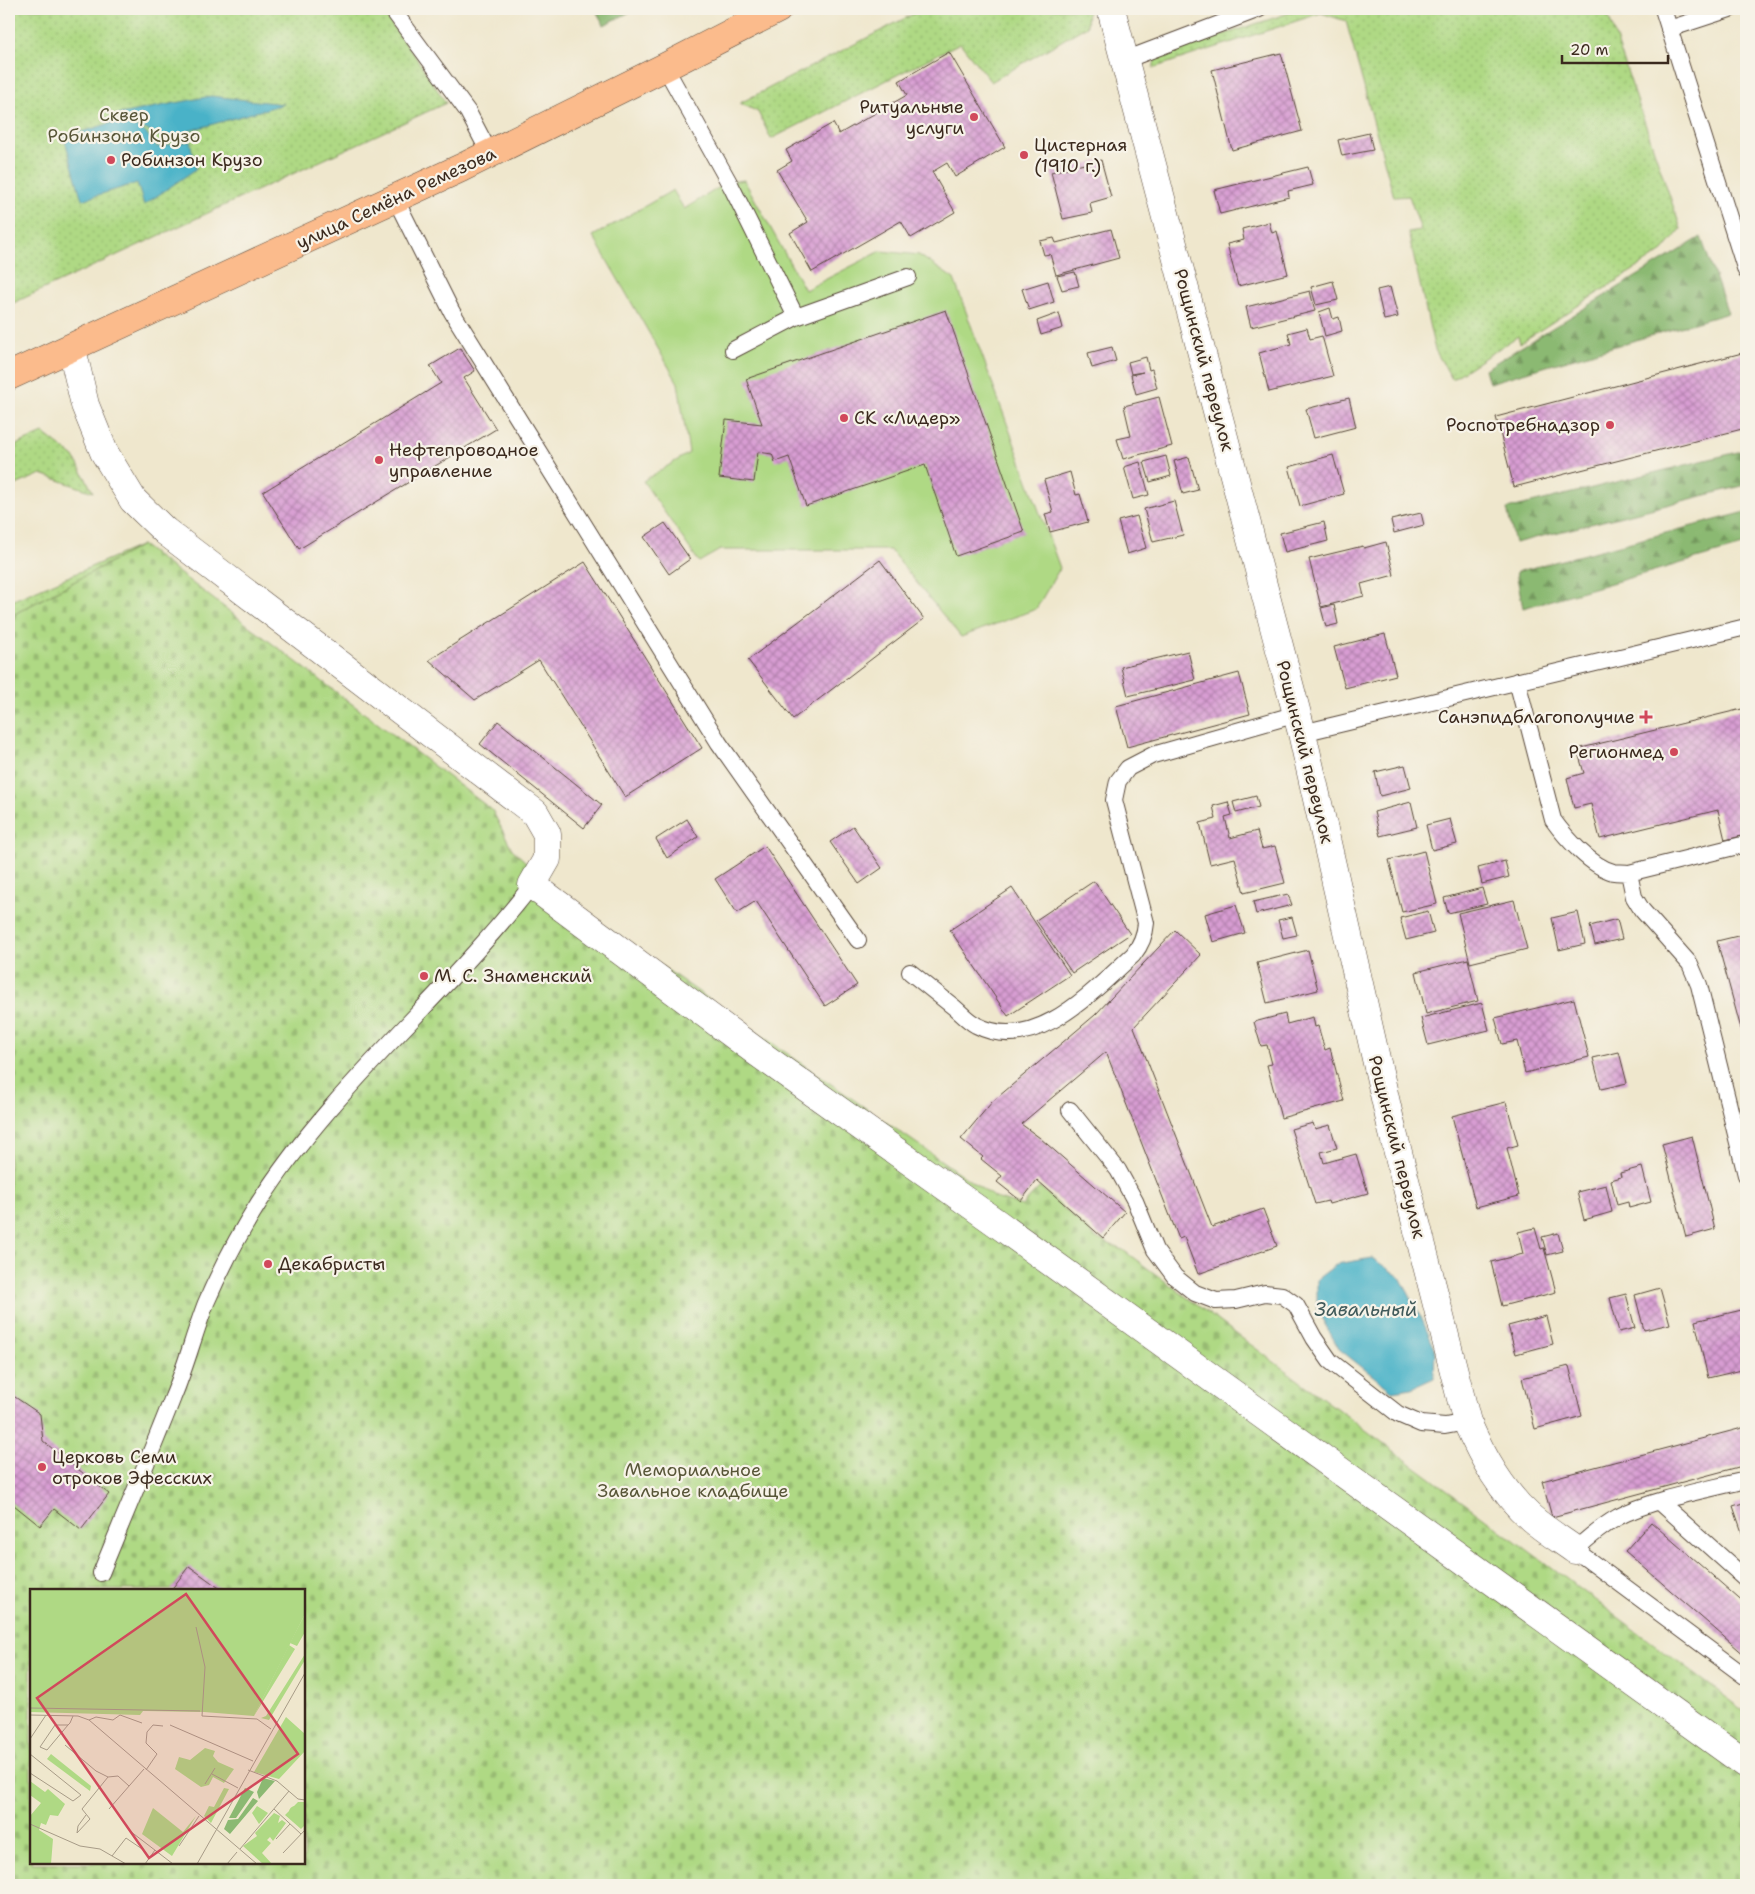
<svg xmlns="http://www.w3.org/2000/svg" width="1755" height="1894" font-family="'Shantell Sans',sans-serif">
	<defs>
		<pattern id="grass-dots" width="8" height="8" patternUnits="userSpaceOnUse" patternTransform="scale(1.25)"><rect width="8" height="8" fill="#afd984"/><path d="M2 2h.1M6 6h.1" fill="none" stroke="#97ba72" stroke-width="1.8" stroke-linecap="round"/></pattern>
		<pattern id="forest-firs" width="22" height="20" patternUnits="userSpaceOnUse" patternTransform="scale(1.25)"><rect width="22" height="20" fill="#8bb972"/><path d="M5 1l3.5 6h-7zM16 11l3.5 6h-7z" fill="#73975d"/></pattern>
		<pattern id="cemetery-stones" width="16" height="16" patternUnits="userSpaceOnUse" patternTransform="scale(1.25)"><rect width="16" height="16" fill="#afd984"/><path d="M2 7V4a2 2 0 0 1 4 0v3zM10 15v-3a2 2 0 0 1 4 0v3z" fill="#97ba72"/></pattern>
		<pattern id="building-cross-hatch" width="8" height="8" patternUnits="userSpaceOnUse" patternTransform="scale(1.25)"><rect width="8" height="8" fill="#d89dd3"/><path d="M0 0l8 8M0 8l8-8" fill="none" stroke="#b080ab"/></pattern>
	</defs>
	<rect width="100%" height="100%" fill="#f7f3e8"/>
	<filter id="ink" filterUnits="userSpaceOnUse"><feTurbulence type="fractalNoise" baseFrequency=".02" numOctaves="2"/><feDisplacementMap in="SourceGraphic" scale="10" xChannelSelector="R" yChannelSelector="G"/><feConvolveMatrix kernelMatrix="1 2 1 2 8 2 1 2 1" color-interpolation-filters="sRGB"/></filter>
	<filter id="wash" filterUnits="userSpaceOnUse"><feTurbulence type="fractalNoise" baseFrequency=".0096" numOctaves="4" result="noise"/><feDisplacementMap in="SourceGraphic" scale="20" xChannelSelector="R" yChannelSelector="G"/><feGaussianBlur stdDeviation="1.12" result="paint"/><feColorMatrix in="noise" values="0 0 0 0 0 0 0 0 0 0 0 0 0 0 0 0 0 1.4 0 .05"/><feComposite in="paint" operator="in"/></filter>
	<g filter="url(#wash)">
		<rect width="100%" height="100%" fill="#efe7cd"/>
		<path fill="url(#grass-dots)" stroke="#758251" d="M9,9H380L415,56L446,103L9,305Z
			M923,9H1088L1087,26L991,82L960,43L771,139L758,112L740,103Z
			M1301,9H1606L1681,229L1663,251L1520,343L1518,336L1452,379L1435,350L1408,232L1421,230L1409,196L1394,197L1346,21L1321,13L1153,68L1156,57Z
			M43,433L74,457L93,492L41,474L9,488V448Z
			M142,545L9,617V602Z"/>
		<path fill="url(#forest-firs)" stroke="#637248" d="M595,9H636L604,25Z
			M1701,237L1728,313L1489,383L1485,369Z
			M1746,450V485L1515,543L1507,509Z
			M1746,512V542L1742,546L1523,608L1516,572Z"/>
		<path fill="url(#cemetery-stones)" stroke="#758251" fill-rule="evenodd" d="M142,545L492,810L512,849L565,899L995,1198L1022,1206L1040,1187L1098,1239L1123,1250L1746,1712V1885H9V617ZM31,1590H304V1863H31Z"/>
		<path fill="#afd984" stroke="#758251" d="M744,180L805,290L881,251L919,255L954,279L1060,568L1036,609L961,637L890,550H720L699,562L643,481L689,453L678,383L593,236L673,190L684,209L728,182Z"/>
		<path fill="#4ab2c8" stroke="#426e73" d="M211,96L284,104L164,138L115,115Z
			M118,121C140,128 144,128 157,147L190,141L196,169L144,205L137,183L82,200L64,137Z
			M1372,1258L1400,1277L1421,1317L1435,1349L1434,1378L1412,1388L1392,1391L1339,1349L1317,1310V1279L1337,1264Z"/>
		<g id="blocks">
			<path fill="url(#building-cross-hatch)" d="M949,52L1005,147L955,177L947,163L932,172L955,212L911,238L901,221L812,272L790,233L808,222L777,170L792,161L786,150L833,123L839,134L907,95L899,81Z
				M1281,53L1302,131L1232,150L1212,70Z
				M1369,133L1373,150L1342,156L1338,140Z
				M1101,160L1111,197L1090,203L1092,213L1063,219L1051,172Z
				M1308,167L1313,185L1288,191L1289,197L1220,214L1214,190Z
				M1269,222L1272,233L1277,231L1288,274L1238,286L1227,244L1244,240L1242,229Z
				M1111,229L1119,258L1056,275L1050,254L1044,255L1040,241L1054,238L1056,243Z
				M1075,272L1079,286L1062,290L1057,276Z
				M1048,281L1054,302L1029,310L1022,289Z
				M1333,281L1338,300L1316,305L1311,287Z
				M1390,287L1398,317L1384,320L1377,290Z
				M1310,291L1315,311L1251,327L1246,307Z
				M1330,308L1333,319L1339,317L1342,331L1325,336L1319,312Z
				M946,310L1024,532L956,556L925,465L806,506L789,457L775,462L772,454L758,452L754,482L719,478L726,420L762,424L746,379Z
				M1059,313L1063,328L1041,335L1037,321Z
				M1307,328L1310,339L1322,336L1333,376L1269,392L1259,353L1291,344L1288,333Z
				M1112,347L1116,361L1092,368L1088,353Z
				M460,348L475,371L464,378L496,429L299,549L263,492L441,383L430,366Z
				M1746,352V428L1514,487L1496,417Z
				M1146,357L1149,370L1152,369L1157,388L1136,394L1131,375L1143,372L1131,374L1128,362Z
				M1159,397L1172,446L1123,459L1117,439L1131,436L1124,406Z
				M1349,398L1356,427L1314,438L1306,409Z
				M1333,455L1344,494L1300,506L1289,467Z
				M1166,456L1171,476L1150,482L1144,462Z
				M1189,457L1198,490L1183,494L1174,461Z
				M1140,462L1149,495L1133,499L1124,467Z
				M1070,472L1076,495L1080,494L1088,522L1050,532L1045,514L1053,512L1044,480Z
				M1174,501L1183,535L1153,542L1144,509Z
				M1421,513L1424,525L1394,533L1391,520Z
				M1137,516L1146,548L1127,554L1118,521Z
				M1324,522L1328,541L1285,552L1280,533Z
				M665,523L690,559L669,574L644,537Z
				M1386,542L1394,575L1361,584L1364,596L1321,607L1309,559L1363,546L1364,548Z
				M880,560L924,619L793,719L748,660Z
				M585,562L702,748L625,797L539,660L475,700L429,660Z
				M1334,605L1338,624L1326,627L1321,608Z
				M1385,634L1396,675L1345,688L1334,647Z
				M1188,651L1195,680L1128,696L1121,667Z
				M1239,673L1250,714L1127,747L1116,706Z
				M1746,708V835L1725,840L1718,810L1600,839L1591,804L1574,808L1567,778L1584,773L1577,749Z
				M498,721L602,805L584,828L480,744Z
				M1405,765L1411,788L1380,796L1375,772Z
				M1256,796L1259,807L1236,813L1233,802Z
				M1228,802L1232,815L1225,817L1230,838L1257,831L1262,849L1275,846L1285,883L1244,893L1235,858L1210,864L1200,823L1216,819L1213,806Z
				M1411,802L1417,827L1380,836L1374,812Z
				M687,819L698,837L667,858L656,839Z
				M1450,819L1457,844L1432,850L1426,825Z
				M853,826L882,868L859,884L830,842Z
				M765,846L857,985L825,1006L756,901L737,913L715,879Z
				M1424,851L1437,904L1402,912L1389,860Z
				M1505,861L1509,877L1482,884L1478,868Z
				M1094,881L1130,934L1072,973L1036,920Z
				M1012,888L1070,975L1008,1016L950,930Z
				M1482,888L1487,904L1448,913L1444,898Z
				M1288,894L1292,905L1256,914L1253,902Z
				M1514,900L1527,949L1470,963L1458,913Z
				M1236,905L1245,933L1213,942L1205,914Z
				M1428,911L1434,933L1406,940L1400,918Z
				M1578,912L1585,944L1559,950L1552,918Z
				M1292,917L1297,935L1283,938L1278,920Z
				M1617,919L1622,939L1595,945L1590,926Z
				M1175,930L1201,955L1134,1027L1212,1227L1263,1209L1277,1246L1198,1274L1184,1237L1179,1239L1106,1052L1021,1124L1040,1138L1125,1212L1103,1238L1037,1180L1021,1201L997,1182L1002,1176L981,1159L983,1157L961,1139L992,1102L1095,1015Z
				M1746,934V1047L1717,941Z
				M1308,950L1318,990L1267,1003L1257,963Z
				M1468,959L1478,1001L1426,1014L1416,972Z
				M1574,999L1589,1057L1525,1073L1517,1041L1502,1044L1495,1018Z
				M1482,1003L1489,1030L1428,1045L1421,1018Z
				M1285,1014L1287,1024L1313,1017L1315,1027L1318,1026L1325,1050L1330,1048L1344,1101L1281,1118L1267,1065L1272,1064L1267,1045L1261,1046L1254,1022Z
				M1619,1052L1627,1083L1601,1089L1593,1058Z
				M1506,1102L1518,1145L1507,1148L1519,1196L1476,1207L1452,1116Z
				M1313,1123L1315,1129L1330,1125L1337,1148L1321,1152L1324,1163L1356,1154L1368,1193L1329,1204L1328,1201L1315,1204L1291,1129Z
				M1692,1136L1715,1229L1686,1237L1662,1144Z
				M1642,1167L1651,1202L1629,1208L1628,1202L1617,1205L1611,1180L1621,1177L1620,1173Z
				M1606,1185L1612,1212L1584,1220L1577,1192Z
				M1535,1228L1541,1249L1544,1248L1556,1292L1502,1306L1491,1262L1523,1254L1518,1232Z
				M1558,1233L1563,1251L1547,1255L1542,1237Z
				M1660,1288L1670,1324L1644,1330L1635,1295Z
				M1626,1294L1635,1328L1619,1332L1610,1298Z
				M1746,1309V1369L1708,1378L1695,1321Z
				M1546,1316L1553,1344L1516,1354L1508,1326Z
				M1569,1366L1582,1416L1535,1429L1522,1378Z
				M9,1395H12L40,1414L43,1441L109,1494L81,1530L54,1509L40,1526L9,1501Z
				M1746,1427V1465L1552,1517L1542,1481Z
				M1746,1502V1544L1733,1506Z
				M1651,1522L1746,1605V1656L1625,1551Z
				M189,1566L222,1590H171Z"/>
		</g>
	</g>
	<g filter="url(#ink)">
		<use href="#blocks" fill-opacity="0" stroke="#564638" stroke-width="1"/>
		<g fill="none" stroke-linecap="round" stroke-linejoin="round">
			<defs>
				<path id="service" d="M392,9L468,112L490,154
					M1663,9L1746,271
					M1669,29L1730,9
					M1125,60L1259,9
					M665,67L731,186L796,317
					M395,198L452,312L586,528L719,743L858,940
					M733,350L796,317L908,277
					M1517,681L1553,820C1566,838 1591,866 1613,872C1618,873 1624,872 1629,873L1746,844
					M1302,733L1746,627
					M1629,873L1634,897L1642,910L1690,964L1699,985L1746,1175
					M910,972C925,984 940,996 955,1008C962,1014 968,1021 976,1025C1034,1056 1093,991 1133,955C1141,945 1145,936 1146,923L1114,800L1118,781L1128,768L1153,755L1297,714
					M1070,1110L1118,1170L1135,1201L1155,1250L1175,1277L1195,1293L1216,1301L1236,1300L1265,1293L1282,1295L1296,1305L1314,1338L1330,1361L1398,1414L1421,1424L1445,1426L1467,1422
					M1746,1480C1706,1490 1653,1499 1618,1517C1602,1526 1588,1538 1575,1550L1746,1677
					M1660,1502L1746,1579
					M101,1573C125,1514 150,1456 173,1397C186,1366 194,1334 206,1303C220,1271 239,1234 258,1204C334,1085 446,996 532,885"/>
				<path id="minor" d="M1111,9L1302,733L1392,1129L1467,1422C1483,1458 1501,1491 1531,1518C1545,1530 1561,1540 1575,1550
					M72,349L85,405L104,452L133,500L165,531L535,813L547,834V859L532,885L758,1053L998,1224L1746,1764"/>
				<path id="primary" d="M9,376L461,168L665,67L778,9"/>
			</defs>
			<use href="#service" stroke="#564638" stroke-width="18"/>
			<use href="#minor" stroke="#564638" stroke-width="29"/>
			<use href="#primary" stroke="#564638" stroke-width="29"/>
			<use href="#service" stroke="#fff" stroke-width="16"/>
			<use href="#minor" stroke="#fff" stroke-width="28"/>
			<use href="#primary" stroke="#fbbb8c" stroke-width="28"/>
		</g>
	</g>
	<g fill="#d1495b" stroke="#f7f3e8" stroke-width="2">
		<circle cx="974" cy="117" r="5"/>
		<circle cx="1024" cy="155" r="5"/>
		<circle cx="111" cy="160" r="5"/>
		<circle cx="844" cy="418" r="5"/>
		<circle cx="1610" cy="425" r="5"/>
		<circle cx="379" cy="460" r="5"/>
		<path d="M1643.5 709.5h5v5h5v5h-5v5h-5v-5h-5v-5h5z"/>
		<circle cx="1674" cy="752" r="5"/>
		<circle cx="424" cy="976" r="5"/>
		<circle cx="268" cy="1264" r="5"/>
		<circle cx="42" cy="1467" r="5"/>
	</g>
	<g text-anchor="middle" stroke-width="4.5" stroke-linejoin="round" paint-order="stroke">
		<g font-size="18" fill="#3b2a1e" stroke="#f7f3e8" text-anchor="start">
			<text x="964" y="113" text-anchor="end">Ритуальные<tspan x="964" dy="21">услуги</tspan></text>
			<text x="1034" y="151">Цистерная<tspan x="1034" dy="21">(1910 г.)</tspan></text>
			<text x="121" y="166">Робинзон Крузо</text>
			<text x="854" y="424">СК «Лидер»</text>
			<text x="1600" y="431" text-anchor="end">Роспотребнадзор</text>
			<text x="389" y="456">Нефтепроводное<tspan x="389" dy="21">управление</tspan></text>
			<text x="1635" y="723" text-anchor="end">Санэпидблагополучие</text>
			<text x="1664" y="758" text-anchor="end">Регионмед</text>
			<text x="434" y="982">М. С. Знаменский</text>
			<text x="278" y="1270">Декабристы</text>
			<text x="52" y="1463">Церковь Семи<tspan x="52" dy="21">отроков Эфесских</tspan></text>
		</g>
		<g font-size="18" fill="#585638" stroke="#f7f3e8">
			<text x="124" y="121">Сквер<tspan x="124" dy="21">Робинзона Крузо</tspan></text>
			<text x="693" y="1476">Мемориальное<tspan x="693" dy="21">Завальное кладбище</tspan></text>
		</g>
		<g font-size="18" fill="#3b2a1e" stroke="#f7f3e8">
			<text transform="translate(396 198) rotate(-25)" y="6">улица Семёна Ремезова</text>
			<text transform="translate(1204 360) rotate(75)" y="6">Рощинский переулок</text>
			<text transform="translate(1305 752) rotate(76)" y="6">Рощинский переулок</text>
			<text transform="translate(1397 1147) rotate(76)" y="6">Рощинский переулок</text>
		</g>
		<g font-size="19" font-style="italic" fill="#405a5a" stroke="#f7f3e8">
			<text x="1366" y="1316">Завальный</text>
		</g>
	</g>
	<g transform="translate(30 1589)">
		<rect width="275" height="275" fill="#efe7cd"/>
		<path d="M275,25V43L267,57L260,54ZM259,56L265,60L224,127ZM275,65V71L239,131L231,129L236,127ZM256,128L275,145V162L249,190L224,183ZM21,165L61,197L60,202L17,170ZM0,192L15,203L18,200L35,215L28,227L20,226L16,236L11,234L9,241L23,250L21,275H0V227L11,214L0,206ZM194,199L199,200L181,234L174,227L179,217L184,218ZM268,213H275V236L271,240L255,226ZM227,217L238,224L229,235L222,224ZM123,219L153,243L166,227L142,267L112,245ZM244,224L250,227L248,234L252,231L256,234L243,252L240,248L237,251L241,254L232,264L242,275H233L213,257L227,247L225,244Z" fill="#afd984"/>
		<path d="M233,189L245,192L229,210L227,203ZM215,199L224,203L206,229H199ZM223,209L228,212L200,245L194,240L198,231L208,230Z" fill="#8bb972"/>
		<path d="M0,0H275V25L224,127L174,123L113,122L110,126L0,123Z" fill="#afd984"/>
		<path d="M175,159L185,162L183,167L188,173L204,180L194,194L183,188L179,196L171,198L145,180L149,168L160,171ZM259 223a6 6 0 1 1 12 0a6 6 0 1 1-12 0Z" fill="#afd984"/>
		<path fill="none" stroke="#a79b87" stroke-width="1" d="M166,38L175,78L172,127L227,130L241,140M0,119L170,122M0,126L48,127L59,131L227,275M59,131L66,128L83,131L90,126L112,134M38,136H25L10,158L17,161L38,136L40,134L43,127M140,136L223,172M0,150L16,126M35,156L66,182L78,188M0,165L51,206L43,212L0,184M116,181L127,165L116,154L117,143L123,136L133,137M218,181L247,192L268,210L275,211M182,185L208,199M175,195L185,179M79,220L114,180M244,220L271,245M56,226L48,237L47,244L60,230L52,220L78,188L88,187L99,197M0,235L50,257L70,260L96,275M100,242L143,275M246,250L260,235M149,257L169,227M210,260L259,202M253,264L275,241M82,267L96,249L115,262M115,275L125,261M167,275L275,84M197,275L207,263"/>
		<path fill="#d1495b" fill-opacity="0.15" stroke="#d1495b" stroke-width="2.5" d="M156,5L268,165L119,269L7,109Z"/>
		<rect width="275" height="275" fill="none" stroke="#3b2a1e" stroke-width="2.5"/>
	</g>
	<rect width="1755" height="1894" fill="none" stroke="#f7f3e8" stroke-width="30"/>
	<path d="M1562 55v8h106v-8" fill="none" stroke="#3b2a1e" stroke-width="2.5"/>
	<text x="1570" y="55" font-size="15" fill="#3b2a1e" stroke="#f7f3e8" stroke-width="4" paint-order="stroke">20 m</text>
</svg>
